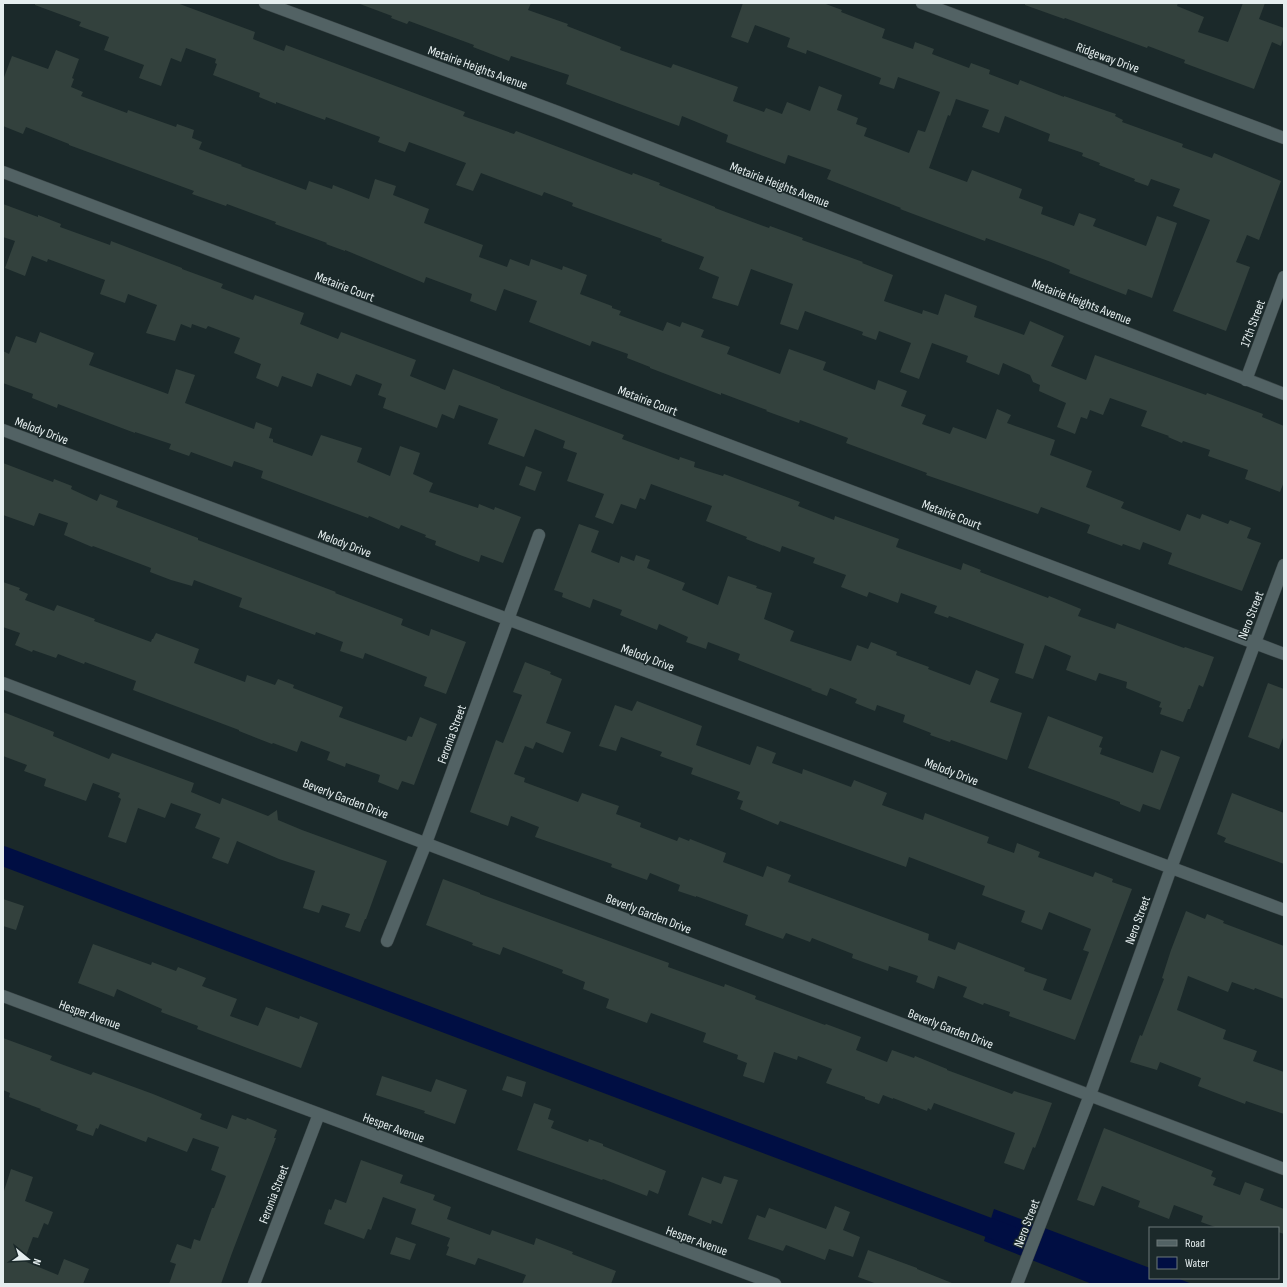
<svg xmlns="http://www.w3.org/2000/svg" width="1287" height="1287" font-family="'Sofia Sans Condensed',sans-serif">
	<rect width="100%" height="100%" fill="#1b292a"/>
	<path fill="#000e43" d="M994,1209L1150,1268V1278H1177L1192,1284H1092L984,1241Z"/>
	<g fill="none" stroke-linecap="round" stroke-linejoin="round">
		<path stroke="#000e43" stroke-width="20" d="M3,856L1014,1237"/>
	</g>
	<path fill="#33413d" d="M35,3H177L255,32L253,39L284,51L286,45L465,112L463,116L514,134L516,131L632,175L633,173L660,183L659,185L715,207V208L769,228L770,226L803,238L802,240L863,262L862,263L893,275L884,301L922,314L923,310L938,315L945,294L977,306L974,317L1024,335L1030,321L1064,336L1051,366L1086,380L1095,355L1206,395L1207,393L1263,414L1262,417L1284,426V482L1280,492L1245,479L1248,470L1208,456L1210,450L1183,441L1182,443L1168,437L1169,436L1141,426L1147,411L1110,398L1103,415L1090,410L1087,419L1081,417L1075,434L1057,427L1066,403L1039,391L1040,385L1033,382L1030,375L1003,363L999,375L966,362L968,356L932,343L919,379L900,372L911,343L879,331L876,340L862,335L863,332L805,311L798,330L780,324L793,284L751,269L738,306L712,298L719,277L699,269L704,257L661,241L662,239L572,206L573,203L544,192L542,196L481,173L473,191L456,185L466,163L409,142L405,152L378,142L380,137L326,117L325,120L276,102V104L259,97L260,93L213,75L217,64L215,63L216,59L186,48L181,62L171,58L161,86L139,78L144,65L104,50L109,37L79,26L81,22L35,5Z
		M360,3H531L528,10L568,24L567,26L621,47L620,50L671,68L673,64L738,87L733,101L764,112L766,108L782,114L787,102L810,111L819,86L842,95L837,110L858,118L856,124L867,128L864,136L909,153L918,130L925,132L940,92L898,77L894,89L879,84L881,78L807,50L806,54L787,47L790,38L755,25L748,43L731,37L743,3H823L842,10L841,12L885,29L882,38L913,49L915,42L934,49L932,54L969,68L971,63L990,70L989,74L1018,85L1020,80L1064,97V96L1107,111L1116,114L1115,116L1123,120L1122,122L1183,144L1182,147L1212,158L1214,153L1281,181L1259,240L1247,235L1236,262L1250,267L1226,331L1173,311L1210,220L1173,206L1180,189L1151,179L1148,186L1134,181L1135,179L1099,165L1100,163L1082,156L1083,153L1048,141L1050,134L1005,116L999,133L982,127L989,110L956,99L950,116L948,115L929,168L967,182L972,170L1022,189L1019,198L1043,207L1041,214L1074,226L1079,213L1096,219L1093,226L1146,246L1157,216L1177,223L1152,298L1128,289L1126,295L1069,273L1070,270L1051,262L986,238L985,241L900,209L901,208L827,179L831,170L788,155L785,164L726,142L728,135L682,116L679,126L566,84L569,75L511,56L509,61L473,47L474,45L409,21L407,24L391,18L392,16L360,4Z
		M1025,3H1178L1177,6L1204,17L1198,32L1228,42L1243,3H1265L1259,19L1284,28V36L1281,46L1272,42L1254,89L1184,63L1185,60L1148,46L1147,48L1065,18L1064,19L1025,5Z
		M56,50L79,59L72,78L74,79L71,87L83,92L81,96L127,113L128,110L176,127L177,124L194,130L192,138L202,142L199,149L242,165L241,166L306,190L309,181L332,189L333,185L369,199L375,179L396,186L393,195L429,209L424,223L483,245L479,257L507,267L510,259L529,266L531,259L562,270L563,266L587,275L580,294L612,306V308L621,311L619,315L663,331L667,322L680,327L682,322L704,330L701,337L730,347L727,354L780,374L789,349L826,362L823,370L875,390L878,380L907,391L901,406L926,415L922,424L950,434L953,427L986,439L997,409L1011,415L1007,423L1055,440L1050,455L1092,471L1086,487L1124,502L1121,508L1180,531L1187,514L1200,519L1202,514L1228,524L1230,520L1251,528L1247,538L1261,543L1242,591L1168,564L1172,553L1143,542L1140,550L1123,544L1122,546L1087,533L1090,525L1041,507L1038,514L961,487L926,475L927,473L846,443L848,438L800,420L799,423L766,411L767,410L721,393V395L650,368V367L627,358L628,354L592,341L590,346L529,322L537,301L504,289L496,311L470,301L472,294L426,277L424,283L345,250V251L326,244L327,243L275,224L276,222L227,204L226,206L192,194L194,191L69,145V144L26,127L23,134L3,126V80L12,56L48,69Z
		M3,204L38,217V215L61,224L60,227L110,245L111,241L182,268V269L223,284L221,288L253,300L255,295L304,313L300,324L338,339L341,332L416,360L410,376L445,390L453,369L500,387V388L624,435L622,439L679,460L680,457L695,462L694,467L723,476L724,474L800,502L798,506L834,520L835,516L899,539L896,547L961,570L963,563L981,570L980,572L1048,598L1049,596L1081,609L1078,616L1115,629L1117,623L1184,648L1185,647L1214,657L1203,687L1199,685L1190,709H1188L1183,722L1160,714L1162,708L1159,707L1161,702L1126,688L1127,682L1099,673L1096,681L1066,670L1071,656L1045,645L1033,679L1015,673L1024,644L949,616L948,618L934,613L937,606L901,593L898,603L869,592L867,597L841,587L846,575L813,563L815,558L782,546L780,552L746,539L747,537L706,521L712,506L651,484L645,500L640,498L636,509L621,504L613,524L595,517L604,494L567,481L577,453L563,448L565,441L535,429L524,457L488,444L498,419L459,405L454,419L442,414L437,428L383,408L386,398L378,395L382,384L356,374L351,386L317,373L312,387L282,376L278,387L256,378L261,364L234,353L240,338L208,326L206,329L192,324L191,328L181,324L175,341L146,333L157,305L128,294L125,303L100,294L105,280L48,259L47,262L32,256L25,276L5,268L15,241L3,237Z
		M40,332L94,353L89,365L168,394L176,369L195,375L185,403L254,429L256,422L272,428L269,438L273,439V442L312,456L321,435L362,448L357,462L390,476L400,446L420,453L413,474L433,483L429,492L478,508L479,504L494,510L495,507L521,517L503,563L481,555L479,562L460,555L435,545L436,541L425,537L426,535L401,525L399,529L369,516L368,518L261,478L263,471L234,461L232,467L191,452L189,456L169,449L171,444L135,432V433L58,404L57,408L32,398L33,394L3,383V351L9,354L16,336L36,343Z
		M3,463L53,482L54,479L72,486L71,489L97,501L100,494L118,501L116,507L198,538V540L336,592L335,593L403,619L401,625L429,636L431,629L466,642L446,694L424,686L427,677L365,653L363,659L340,651L343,642L316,632L315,635L239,607L242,598L194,580L192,586L171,580L150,572L151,568L93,546L92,547L64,535L68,523L39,513L34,526L3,515Z
		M526,466L542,472L535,491L519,485Z
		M579,524L599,531L591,552L619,563L621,556L634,561L636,555L650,560L647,568L685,583L682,590L718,605L728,576L757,586L756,588L772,593L764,619L794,631L790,641L851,661L857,645L868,649L871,642L897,652L896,655L929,667L928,669L970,685L976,670L999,679L990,702L1022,713L1007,760L954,741L951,740L950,742L930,735L931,733L903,722L905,715L877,705L875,711L855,703L857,699L830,688L827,696L811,690L812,689L738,660L740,654L708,642L706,649L686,642L688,637L659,624L657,630L620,615L622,610L593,599L590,608L562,597L563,593L554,590Z
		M3,582L20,588L19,590L28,594L25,600L54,611L57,605L95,619L94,621L151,642L152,639H153L156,633L199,649L194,663L245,682L247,675L275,685L278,679L294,685L293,688L343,707L339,717L406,741L408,736L412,737L420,717L437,724L414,785L402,781L398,790L378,782L380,775L346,763L345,767L327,760L330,752L301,741L297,752L273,743L272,744L239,731V730L133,690L136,681L85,662L84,664L58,654L56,658L33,650L32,652L15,645L20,633L3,627Z
		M525,662L551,672L550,674L562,679L546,723L571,732L563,753L536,742L533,749L525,746L514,774L525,778L524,782L578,802L582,793L619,806L616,814L641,823L640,827L677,841L679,837L689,841L690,839L726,853L723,862L763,877L767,866L791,875L788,882L929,934L928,940L955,950L958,942L1025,968L1024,971L1047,979L1043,990L1071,1000L1089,952L1083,950L1091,929L1049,912L1042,930L1021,922L1025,911L982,895L985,886L909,857L906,867L780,821L778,825L740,809L743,801L737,799L740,792L691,774L693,768L660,756L662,752L621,737L616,751L599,746L615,705L632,711L637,701L702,726L696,745L750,765L757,746L776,753L772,763L802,774L803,769L851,787L854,780L887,793L882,805L923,820L925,813L967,829L989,837L987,843L1014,853L1017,843L1040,852L1038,857L1093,877L1095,872L1113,879L1112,882L1132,889L1075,1040L1009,1016L1010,1012L984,1003L983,1005L963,997L967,987L938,976L934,989L916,982L918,976L889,966L888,971L852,958L853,954L812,938L810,942L786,933L783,939L745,925L748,915L696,896V897L678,891L680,885L650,873L647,880L611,867L612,864L535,837L539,827L511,816L508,826L470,812L496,740L503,743L522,695L513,692Z
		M1268,683L1284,689V735L1279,749L1248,737Z
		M3,712L54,732L53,736L109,759L112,753L194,783L191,792L220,804L222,798L268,816L277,810L278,820L302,830L387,861L366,919H365L360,932L345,927L350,914L322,905L319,913L303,908L315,871L279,859L237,841L228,864L212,858L220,838L195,828L201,814L171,803L165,818L138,808L126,843L108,837L121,799L118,797L120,793L93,783L86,801L44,786L46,779L24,771L27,765L3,756Z
		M1048,716L1103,737L1099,747L1102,748L1100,754L1153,773L1161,750L1180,757L1160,810L1143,804L1140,812L1120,804V802L1028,768Z
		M1232,793L1284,813V864L1224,842L1226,838L1217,834Z
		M443,879L480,893V894L669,963L668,967L724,987L725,984L756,996L755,999L825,1025L826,1024L861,1037L856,1050L887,1062L892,1050L914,1058L915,1056L947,1069V1070L1012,1094L1014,1091L1052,1103L1035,1148L1033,1147L1024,1170L1004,1163L1015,1133L934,1103L931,1110L928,1108L927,1111L893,1098V1099L883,1095L879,1104L865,1099V1097L826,1083L832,1069L798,1056L797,1060L774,1052L764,1083L743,1076L747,1063L737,1059L738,1055L703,1042L706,1033L651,1013L647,1023L606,1008L609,999L583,989L585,982L562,973L563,970L503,947L500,955L472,945L473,943L426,925Z
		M3,899L24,906L16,930L3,926Z
		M1186,911L1205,919L1207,914L1224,921L1223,923L1284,946V999L1255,988L1254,990L1232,982L1228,992L1188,976L1177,1010L1226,1030L1223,1039L1257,1051L1253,1061L1284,1072V1114L1246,1101L1245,1104L1198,1086L1201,1078L1160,1062L1157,1070L1130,1062L1140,1035L1142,1036L1164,979L1162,978L1171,950Z
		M93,944L151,965L152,962L176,971L178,967L206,978L202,986L237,999L230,1016L258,1026L266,1007L299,1019L300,1016L318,1023L301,1068L197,1029L198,1026L161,1012L162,1009L117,989L114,997L78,983Z
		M3,1038L52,1056L50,1060L91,1075L93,1072L153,1094L202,1114L200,1119L227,1129L232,1115L246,1120L247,1118L277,1130L274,1138H276L232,1253L221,1284H169L176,1264L170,1262L177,1244L191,1249L194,1239L200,1241L212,1208H214L226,1176L211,1170L219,1147L193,1138L187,1152L148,1137L146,1142L100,1124L98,1129L96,1128L93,1136L76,1130L78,1125L40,1110L41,1109L9,1097L10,1093L3,1090Z
		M382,1076L431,1092L436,1079L467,1090L455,1124L424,1113L425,1111L376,1095Z
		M507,1076L526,1082L522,1097L502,1090Z
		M534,1103L551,1109L548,1119L554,1121L551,1128L588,1142L589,1139L603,1144V1146L666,1171L658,1194L649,1190L647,1196L603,1179L602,1180L517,1150Z
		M1104,1128L1213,1171L1211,1176L1216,1178L1213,1185L1240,1195L1245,1182L1264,1189L1260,1200L1284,1209V1234L1278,1232V1228H1218L1201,1222L1203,1216L1174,1205L1169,1219L1138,1207L1140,1201L1102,1186L1094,1206L1077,1200Z
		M361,1160L403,1175L400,1183L435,1195L433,1200L451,1207L447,1219L490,1235L492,1230L534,1245L536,1238L573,1252L572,1254L616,1271L611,1284H522L526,1275L478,1258L475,1265L446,1255L449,1247L447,1246L450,1238L411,1224L416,1209L383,1197L371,1230L368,1229L364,1239L324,1224L329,1209L331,1210L335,1199L346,1203Z
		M11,1169L33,1177L25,1201L53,1212L48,1225L44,1223L38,1238L33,1237L24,1261L58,1275L64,1259L89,1269L83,1284H3V1194Z
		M724,1176L738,1180L722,1224L712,1220L711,1224L688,1215L702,1177L721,1184Z
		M835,1206L850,1212L843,1230L860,1237L853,1257L829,1249L825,1260L786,1245L783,1251L748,1239L757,1215L765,1218L769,1208L826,1229Z
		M396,1237L416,1244L410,1260L390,1254Z
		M868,1250L917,1268V1269L952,1283V1284H877L858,1277Z"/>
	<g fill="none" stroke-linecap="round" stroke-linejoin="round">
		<defs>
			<path id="street" d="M265,3L558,112L1284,394
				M922,3L1284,138
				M3,172L1284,654
				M1246,380L1284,277
				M3,430L1284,910
				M3,683L1284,1169
				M387,941L426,843L539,535
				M3,996L775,1284
				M254,1284L319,1114
				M1017,1284L1090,1095L1171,868L1284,565"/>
		</defs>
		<use href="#street" stroke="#3b4648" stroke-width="13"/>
		<use href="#street" stroke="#526264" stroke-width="12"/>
	</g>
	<g text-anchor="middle" stroke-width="3" stroke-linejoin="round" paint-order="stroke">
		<g font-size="13" fill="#e5eeef" stroke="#1b292a">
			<text transform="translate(1108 57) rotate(20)" y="5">Ridgeway Drive</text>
			<text transform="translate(478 67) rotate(20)" y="5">Metairie Heights Avenue</text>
			<text transform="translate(780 184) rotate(21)" y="5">Metairie Heights Avenue</text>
			<text transform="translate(345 286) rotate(21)" y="5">Metairie Court</text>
			<text transform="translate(1082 301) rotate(21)" y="5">Metairie Heights Avenue</text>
			<text transform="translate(1252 323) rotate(-70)" y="5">17th Street</text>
			<text transform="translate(648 400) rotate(21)" y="5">Metairie Court</text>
			<text transform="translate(42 430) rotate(21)" y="5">Melody Drive</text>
			<text transform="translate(952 514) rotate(21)" y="5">Metairie Court</text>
			<text transform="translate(345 543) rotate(21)" y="5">Melody Drive</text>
			<text transform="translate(1250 615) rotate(-69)" y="5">Nero Street</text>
			<text transform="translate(648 657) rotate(21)" y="5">Melody Drive</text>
			<text transform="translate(451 734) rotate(-70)" y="5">Feronia Street</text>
			<text transform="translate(952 771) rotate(21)" y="5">Melody Drive</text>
			<text transform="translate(346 798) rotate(21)" y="5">Beverly Garden Drive</text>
			<text transform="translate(649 913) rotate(21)" y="5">Beverly Garden Drive</text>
			<text transform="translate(1137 920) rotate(-70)" y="5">Nero Street</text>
			<text transform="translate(90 1014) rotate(20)" y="5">Hesper Avenue</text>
			<text transform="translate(951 1028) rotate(21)" y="5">Beverly Garden Drive</text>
			<text transform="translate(394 1127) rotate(20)" y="5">Hesper Avenue</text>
			<text transform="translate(273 1194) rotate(-69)" y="5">Feronia Street</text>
			<text transform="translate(1026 1223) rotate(-69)" y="5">Nero Street</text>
			<text transform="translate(697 1240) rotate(20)" y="5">Hesper Avenue</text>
		</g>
	</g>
	<rect width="1287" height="1287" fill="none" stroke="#e5eeef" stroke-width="8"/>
	<rect x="1149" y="1227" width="130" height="52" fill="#1b292a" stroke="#6c7879"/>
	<rect x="1157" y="1240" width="20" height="6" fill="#526264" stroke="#6c7879"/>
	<text x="1185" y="1247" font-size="12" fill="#e5eeef">Road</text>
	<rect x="1157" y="1257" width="20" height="12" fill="#000e43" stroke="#6c7879"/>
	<text x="1185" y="1267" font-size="12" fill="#e5eeef">Water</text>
	<g transform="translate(28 1259) rotate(108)" stroke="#1b292a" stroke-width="3" paint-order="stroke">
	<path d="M0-3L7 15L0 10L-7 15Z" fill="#e5eeef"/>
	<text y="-6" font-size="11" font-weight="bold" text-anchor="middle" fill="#e5eeef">N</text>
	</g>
</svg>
